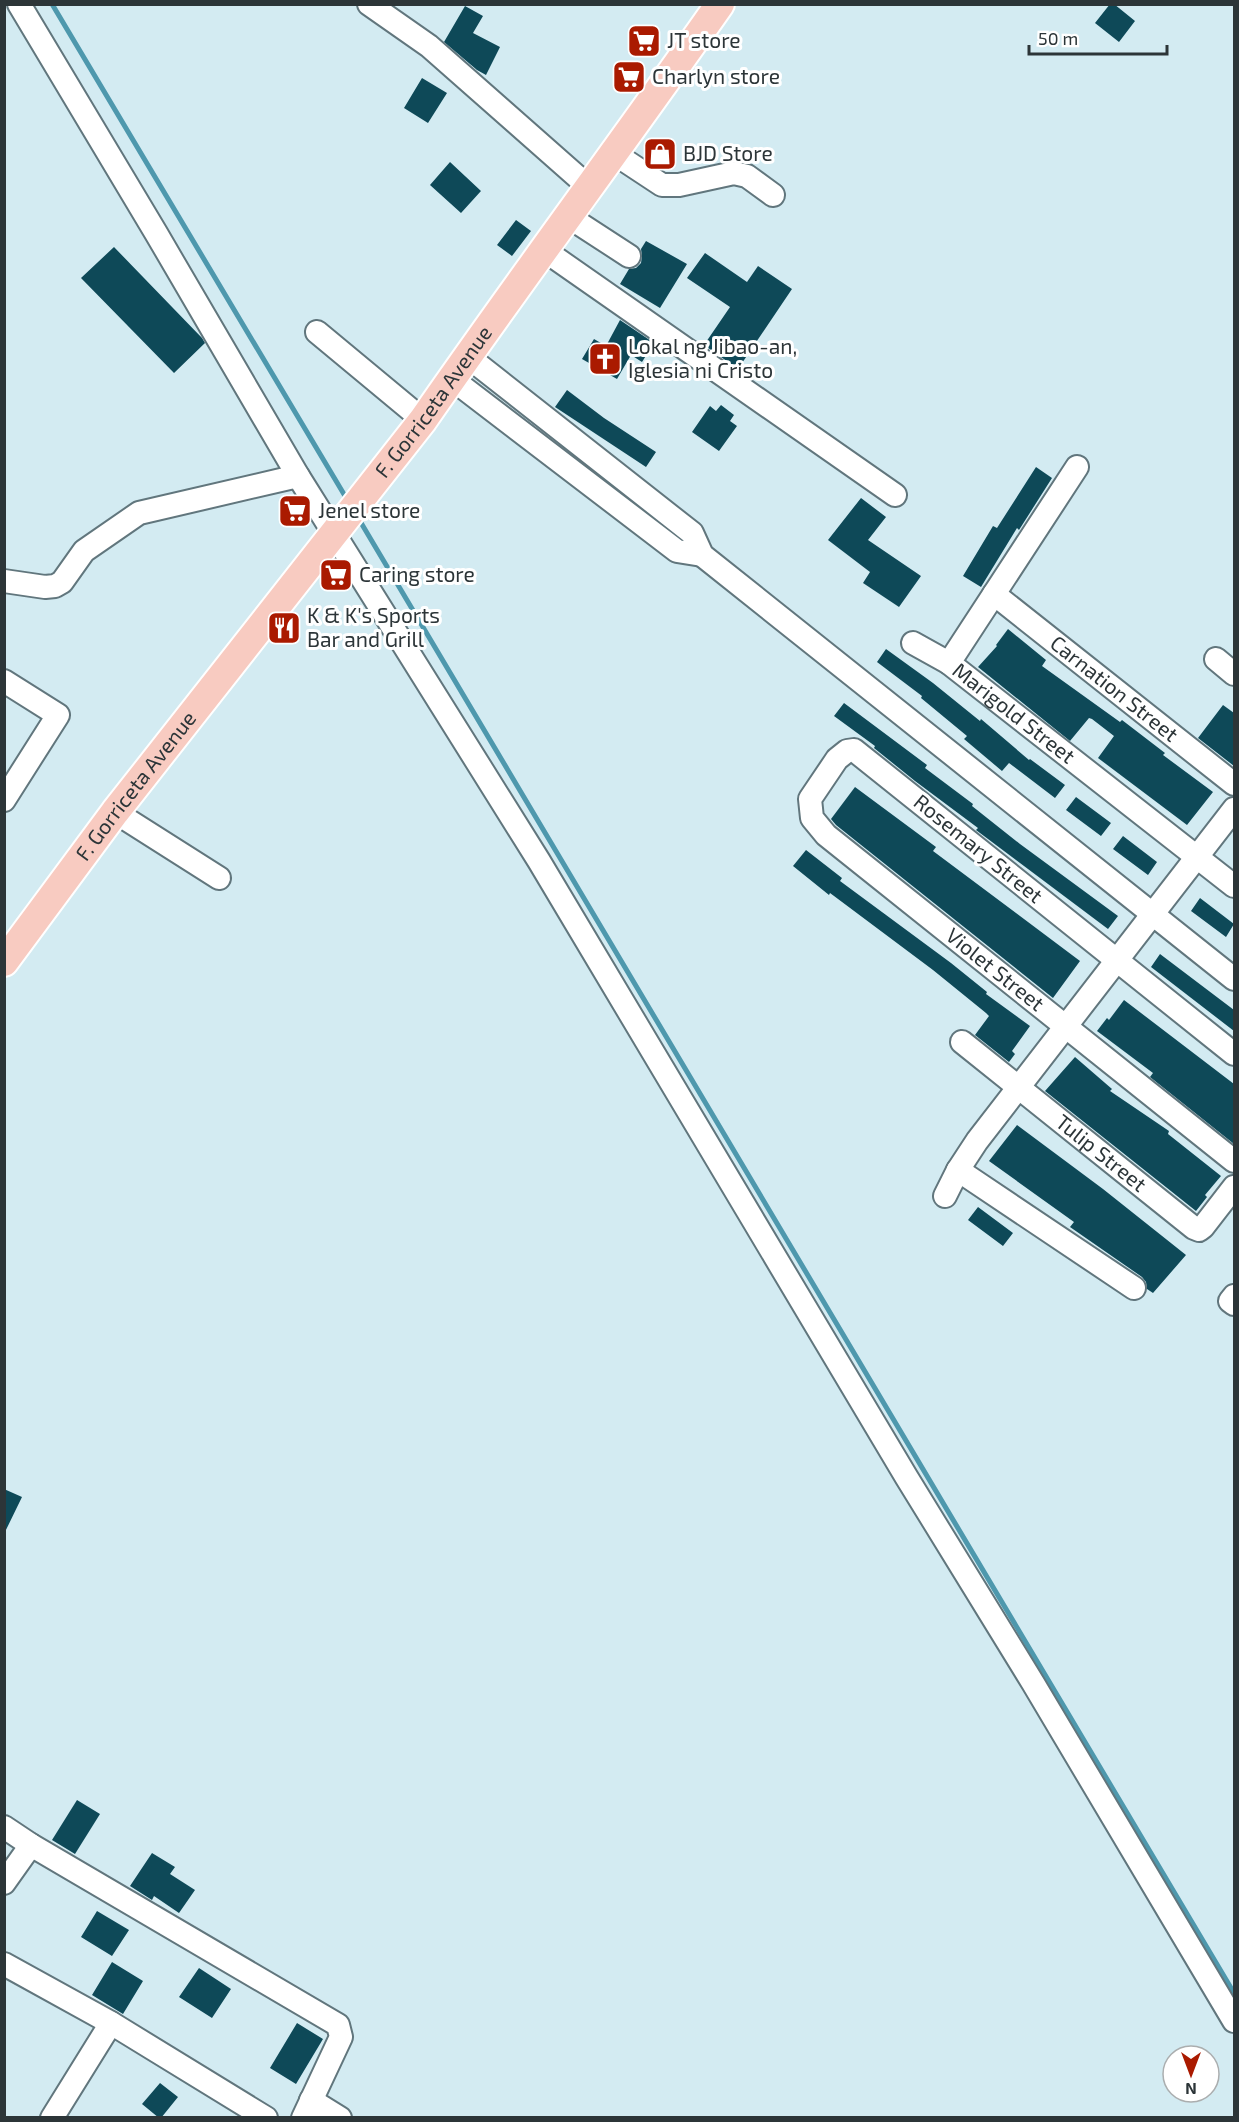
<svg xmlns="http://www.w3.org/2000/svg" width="1239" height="2122" font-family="'Exo 2',sans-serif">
	<rect width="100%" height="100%" fill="#d3ebf2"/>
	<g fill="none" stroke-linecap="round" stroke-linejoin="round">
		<path stroke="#4e98ad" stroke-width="5" d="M52,4L348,501
			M357,516L1234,1993"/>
	</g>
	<path fill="#0e4958" d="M1110,4H1114L1135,21L1119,42L1095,23Z
		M465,6L483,16L473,33L500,47L486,75L477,70L444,42Z
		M422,78L447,93L428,123L404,108Z
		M450,162L481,191L461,213L430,185Z
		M516,220L531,231L512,256L497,245Z
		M646,241L687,264L660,308L620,284L629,269L636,268L641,263L642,256L641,249Z
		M114,247L202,338L205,343L174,373L81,278Z
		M705,253L747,282L758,266L792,289L738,369L704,345L730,307L687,278Z
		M620,320L654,343L642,362L631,355L617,379L582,359L594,339L606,346Z
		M567,390L604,418L656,452L646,467L555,407Z
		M721,405L734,415L730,421L737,426L719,451L692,432L710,406L716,411Z
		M1036,467L1052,478L1019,530L1017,528L981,587L963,576L993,526L997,528Z
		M861,498L886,517L868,540L921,576L899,607L863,583L870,572L828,540Z
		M1008,629L1046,660L1042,666L1120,722L1122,720L1165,753L1163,755L1213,792L1187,825L1098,758L1114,736L1092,719L1089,718L1070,741L978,667L997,646L996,645Z
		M886,649L933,683L980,721L981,719L1029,760L1030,759L1065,785L1055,798L1009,763L1002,771L964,739L967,736L921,698L922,696L877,662Z
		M844,703L927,765L925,768L973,804L972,806L1020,844L1118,916L1108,929L976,830L978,828L915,781L874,748L875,746L834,716Z
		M1223,705L1234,713V766L1198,738Z
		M855,787L936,847L933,851L1080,961L1053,998L836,825L831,819Z
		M1076,797L1111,823L1101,836L1066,810Z
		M1123,836L1157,862L1148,875L1113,849Z
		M806,850L842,878L840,881L951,963L987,992L986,994L1030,1026L1012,1051L1015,1054L1009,1062L975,1035L989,1016L986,1013L933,970L830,893L829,895L793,866Z
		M1200,898L1234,924L1226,937L1191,911Z
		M1160,954L1234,1010V1031L1151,967Z
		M1124,1000L1234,1084V1144L1150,1077L1153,1073L1097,1031L1107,1018L1109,1020Z
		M1075,1057L1112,1089L1110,1091L1169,1131L1168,1134L1221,1176L1205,1195L1207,1197L1196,1211L1045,1091Z
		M1017,1125L1103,1189L1186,1255L1153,1293L1147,1289L1146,1282L1142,1277L1070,1227L1074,1222L989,1161Z
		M978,1207L1013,1233L1003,1246L968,1220Z
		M4,1489L22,1497L4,1534Z
		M77,1800L100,1814L75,1854L52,1840Z
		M152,1853L175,1867L170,1874L195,1890L179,1913L154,1896L152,1900L130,1886Z
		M97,1911L129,1930L112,1956L81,1937Z
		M112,1962L143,1981L123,2014L92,1995Z
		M199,1968L231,1989L212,2018L179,1997Z
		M297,2023L323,2039L296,2084L270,2068Z
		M160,2083L178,2097L161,2118H159L142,2104Z"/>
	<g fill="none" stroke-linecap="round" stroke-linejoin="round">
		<defs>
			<g id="minor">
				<path d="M19,4L156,233L298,476L539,861L907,1478L1033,1683L1234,2021"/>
				<path d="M369,4L429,46L590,188"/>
				<path d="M615,154L662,185H679L734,173L747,176L773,195"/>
				<path d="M569,217L629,256"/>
				<path d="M544,250L895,495"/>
				<path d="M317,332L423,420"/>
				<path d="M467,356L692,533L702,555L1234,979"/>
				<path d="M452,379L677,551L702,555"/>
				<path id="s1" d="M1077,467L949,663L1234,886"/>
				<path d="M4,581L45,587L55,586L62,582L84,551L139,513L298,476"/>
				<path id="s2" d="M994,594L1234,784"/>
				<path d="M913,643L949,663"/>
				<path d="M1216,659L1234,674"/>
				<path d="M4,681L58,715L4,800"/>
				<path d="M115,812L219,878"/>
				<path id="s3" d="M962,1042L1194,1228L1199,1230L1203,1227L1234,1187"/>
				<path id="s4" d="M1234,1054L854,750L847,751L837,759L810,799L812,818L826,835L1234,1161"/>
				<path d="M958,1170L1134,1288"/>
				<path d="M945,1196L958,1170L977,1141L1234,809"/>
				<path d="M1234,1296L1230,1301L1234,1304"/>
				<path d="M4,1827L31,1845L338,2025L341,2037L303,2118"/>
				<path d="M4,1883L31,1845"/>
				<path d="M4,1964L111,2023L266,2118"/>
				<path d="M311,2100L340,2118"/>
				<path d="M52,2118L111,2023"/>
			</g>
			<g id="major">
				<path id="s5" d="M4,962L115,812L423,420C520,280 622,144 720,4"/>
			</g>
		</defs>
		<use href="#minor" stroke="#61767d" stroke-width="26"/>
		<use href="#major" stroke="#fff" stroke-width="32"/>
		<use href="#minor" stroke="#fff" stroke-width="22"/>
		<use href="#major" stroke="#f8cbc1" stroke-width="28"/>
	</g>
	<defs>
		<symbol id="supermarket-square" viewBox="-11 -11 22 22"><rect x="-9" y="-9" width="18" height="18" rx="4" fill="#aa1a00" stroke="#fff"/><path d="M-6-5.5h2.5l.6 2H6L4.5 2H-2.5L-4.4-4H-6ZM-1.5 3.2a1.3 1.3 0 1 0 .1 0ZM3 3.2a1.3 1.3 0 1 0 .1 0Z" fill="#fff"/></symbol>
		<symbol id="shop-square" viewBox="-11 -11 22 22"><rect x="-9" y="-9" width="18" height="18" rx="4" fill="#aa1a00" stroke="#fff"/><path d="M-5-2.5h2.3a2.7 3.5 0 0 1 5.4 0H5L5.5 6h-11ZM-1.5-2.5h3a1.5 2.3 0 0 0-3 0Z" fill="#fff"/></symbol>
		<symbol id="church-square" viewBox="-11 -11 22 22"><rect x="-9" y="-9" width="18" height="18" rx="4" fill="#aa1a00" stroke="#fff"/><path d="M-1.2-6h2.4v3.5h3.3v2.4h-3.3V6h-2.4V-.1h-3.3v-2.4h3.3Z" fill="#fff"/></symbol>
		<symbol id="restaurant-square" viewBox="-11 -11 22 22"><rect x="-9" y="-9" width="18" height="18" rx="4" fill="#aa1a00" stroke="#fff"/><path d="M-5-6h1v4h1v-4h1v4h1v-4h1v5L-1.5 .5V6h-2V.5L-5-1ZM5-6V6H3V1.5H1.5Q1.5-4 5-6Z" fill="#fff"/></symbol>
	</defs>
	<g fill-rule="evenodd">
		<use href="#supermarket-square" x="625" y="22" width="38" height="38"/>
		<use href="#supermarket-square" x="610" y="58" width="38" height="38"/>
		<use href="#shop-square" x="641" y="135" width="38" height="38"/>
		<use href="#church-square" x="586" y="340" width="38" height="38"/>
		<use href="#supermarket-square" x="276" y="492" width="38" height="38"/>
		<use href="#supermarket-square" x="317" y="556" width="38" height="38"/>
		<use href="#restaurant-square" x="265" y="609" width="38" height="38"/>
	</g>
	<g text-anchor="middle" stroke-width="6" stroke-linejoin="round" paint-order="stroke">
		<g font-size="21" fill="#2c3538" stroke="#fff" text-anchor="start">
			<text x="667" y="48">JT store</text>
			<text x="652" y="84">Charlyn store</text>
			<text x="683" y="161">BJD Store</text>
			<text x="628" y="354">Lokal ng Jibao-an,<tspan x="628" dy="24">Iglesia ni Cristo</tspan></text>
			<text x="318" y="518">Jenel store</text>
			<text x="359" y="582">Caring store</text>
			<text x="307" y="623">K &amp; K's Sports<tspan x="307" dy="24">Bar and Grill</tspan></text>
		</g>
		<g font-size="21" fill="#2c3538" stroke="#fff">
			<text dy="7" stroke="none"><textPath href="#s5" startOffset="706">F. Gorriceta Avenue</textPath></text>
			<text dy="7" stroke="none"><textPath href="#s2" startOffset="153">Carnation Street</textPath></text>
			<text dy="7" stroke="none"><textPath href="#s1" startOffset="316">Marigold Street</textPath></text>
			<text dy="7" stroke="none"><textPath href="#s5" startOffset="220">F. Gorriceta Avenue</textPath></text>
			<text transform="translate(978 849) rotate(39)" y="7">Rosemary Street</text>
			<text dy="7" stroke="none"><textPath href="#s4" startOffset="812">Violet Street</textPath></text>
			<text dy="7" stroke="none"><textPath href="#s3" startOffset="178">Tulip Street</textPath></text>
		</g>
	</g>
	<rect width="1239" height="2122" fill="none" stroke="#2c3538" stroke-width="12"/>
	<g transform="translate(1191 2074) rotate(180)"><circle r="28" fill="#ffffff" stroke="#abaeaf" stroke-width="1.5"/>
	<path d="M0-4.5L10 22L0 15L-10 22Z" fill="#aa1a00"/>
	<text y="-9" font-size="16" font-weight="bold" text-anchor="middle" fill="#2c3538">N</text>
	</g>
	<path d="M1029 45v9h138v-9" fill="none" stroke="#2c3538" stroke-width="3"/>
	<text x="1038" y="45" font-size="18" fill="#2c3538" stroke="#ffffff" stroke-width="4.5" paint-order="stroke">50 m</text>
</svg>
